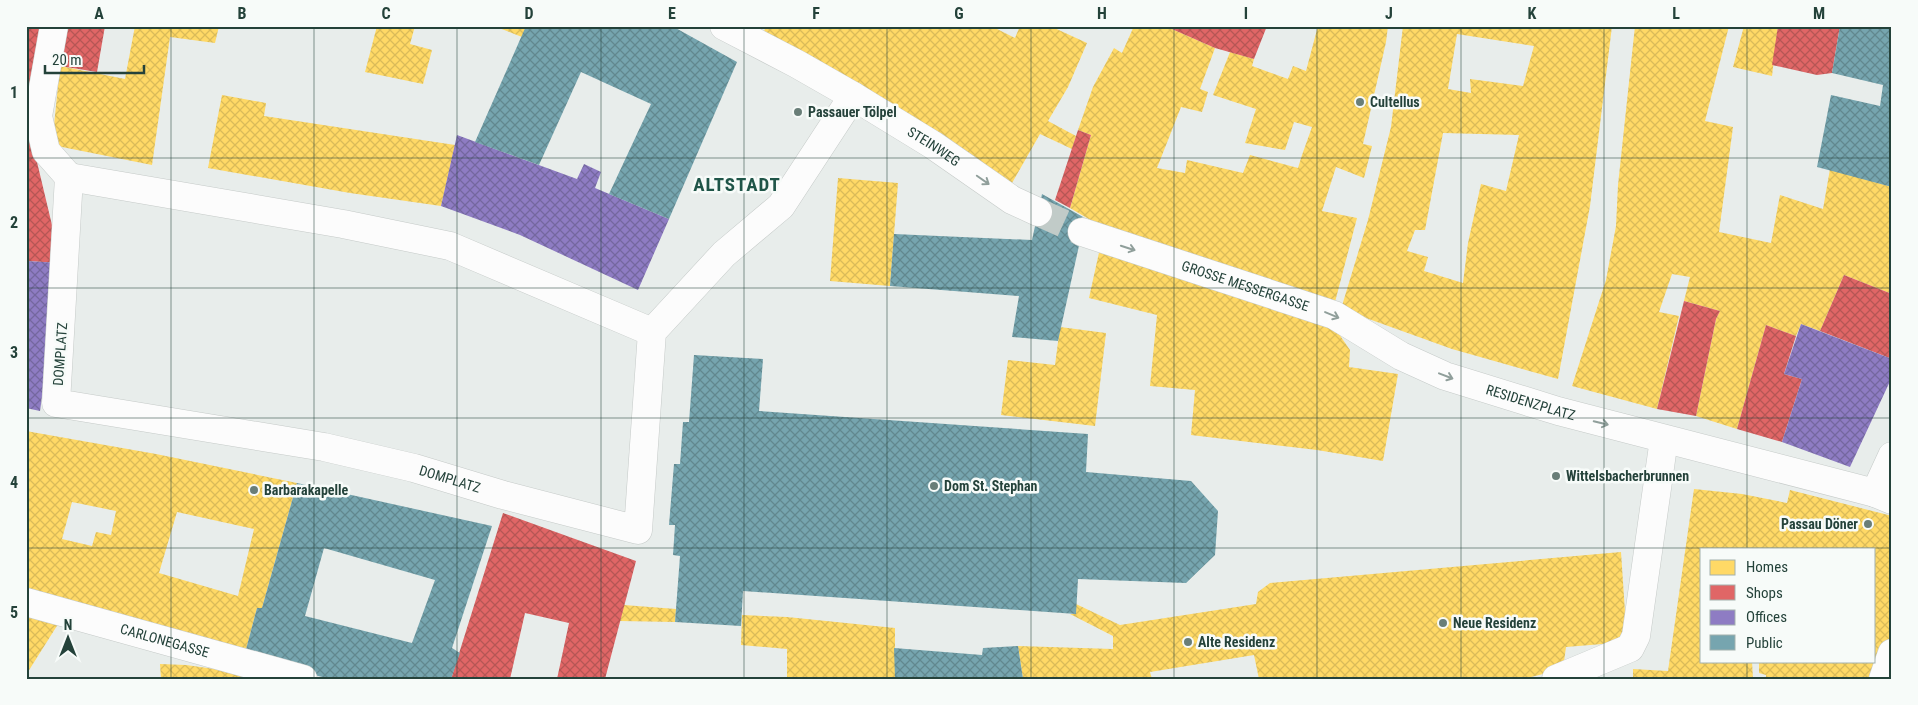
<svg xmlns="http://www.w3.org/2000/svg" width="1918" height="705" font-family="'Roboto Condensed',sans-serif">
	<defs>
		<pattern id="homes-cross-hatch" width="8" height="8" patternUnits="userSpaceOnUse" patternTransform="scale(1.25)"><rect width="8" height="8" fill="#ffd966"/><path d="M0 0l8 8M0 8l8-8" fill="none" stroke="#dabb59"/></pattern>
		<pattern id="shops-cross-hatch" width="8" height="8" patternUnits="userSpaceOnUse" patternTransform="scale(1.25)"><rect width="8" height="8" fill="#e06666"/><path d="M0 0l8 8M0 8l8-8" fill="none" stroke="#b55655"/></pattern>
		<pattern id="offices-cross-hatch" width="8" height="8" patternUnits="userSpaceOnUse" patternTransform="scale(1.25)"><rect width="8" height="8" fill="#8e7cc3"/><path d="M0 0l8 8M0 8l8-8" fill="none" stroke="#74679f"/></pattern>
		<pattern id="public-cross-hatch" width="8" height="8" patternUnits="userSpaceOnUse" patternTransform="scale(1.25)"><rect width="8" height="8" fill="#76a5af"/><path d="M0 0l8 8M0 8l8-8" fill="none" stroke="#61888f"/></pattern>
	</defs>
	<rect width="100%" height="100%" fill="#e8edeb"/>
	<path fill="url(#homes-cross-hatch)" fill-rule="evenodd" d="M135,26H219L215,43L170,37L152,165L52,145L60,66L125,79Z
		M377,26H415L410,44L432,50L423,84L365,72Z
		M494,26H526L522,37Z
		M766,26H991L1015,38L1020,26H1050L1087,43L1068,87L1048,121L1076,136L1072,149L1040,134L1008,190L763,34Z
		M1134,26H1165L1215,48L1200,89L1208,92L1202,112L1181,107L1157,168L1185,173L1187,160L1243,173L1250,155L1298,168L1302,155L1312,127L1294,122L1285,150L1245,143L1256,109L1213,95L1230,52L1254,59L1252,66L1288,79L1293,66L1306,71L1318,26H1388L1386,42L1363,144L1372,146L1364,178L1336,167L1322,211L1357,218L1335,302L1104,228L1070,208L1091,135L1078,130L1093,87L1114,48L1122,53Z
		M1403,26H1612L1590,206L1558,379L1452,349L1341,309L1368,220L1391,127ZM1457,34L1534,46L1523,86L1470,79L1471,93L1448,89ZM1443,133L1519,135L1506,191L1481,184L1468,243L1463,283L1424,271L1428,257L1407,251L1415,230H1425Z
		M1635,26H1729L1705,121L1733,127L1719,232L1771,243L1780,195L1823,209L1830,169L1892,187V294L1844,275L1820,331L1801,324L1796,336L1766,325L1737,429L1696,416L1716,319L1720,311L1684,301L1690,277L1672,274L1659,312L1679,316L1657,409L1572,386L1606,280L1616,226L1618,185Z
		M1744,26H1778L1772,76L1733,67Z
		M222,95L266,103L264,116L455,145L441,206L350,193L208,168Z
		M838,178L898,183L890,286L830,281Z
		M1100,248L1332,324L1350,350L1349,367L1398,374L1383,461L1317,450L1191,435L1195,390L1150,386L1157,315L1089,298Z
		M1060,327L1106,333L1095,426L1001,415L1008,360L1055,365Z
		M26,431L156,454L297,483L262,608H257L244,657L26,593ZM72,502L116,511L111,535L96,532L92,546L62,539ZM177,512L254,529L238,596L159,573Z
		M1694,489L1742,494L1787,503L1790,490L1892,516V637L1878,679H1766V675L1759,673V661H1874V549H1702V661H1752L1753,679H1633V669L1668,671Z
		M1621,552L1627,642L1566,647L1563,669L1523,679H1259L1254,655L1150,672L1152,679H1023L1018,646L1113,649V636L1070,614H1076V604L1120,625L1256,604L1258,592L1270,583Z
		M624,605L676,609L675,622L620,621Z
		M26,611L60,621L26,675Z
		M742,615L787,617L895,628V679H787V649L741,645Z
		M160,664L186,665L286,679H161Z"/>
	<path fill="url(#shops-cross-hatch)" d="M26,26H41L28,124L61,263L26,261Z
		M68,26H105L97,72L60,66Z
		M1165,26H1267L1254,59L1215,48Z
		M1778,26H1840L1832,73L1817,75L1772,65Z
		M1078,130L1091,135L1070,208L1055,200Z
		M1844,275L1892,294V359L1820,331Z
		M1684,301L1720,311L1716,319L1696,416L1657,409Z
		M1766,325L1796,336L1784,374L1802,379L1782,442L1737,429Z
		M503,513L636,561L605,679H557L569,623L525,613L510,679H451Z"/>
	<path fill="url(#offices-cross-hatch)" d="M457,135L577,179L584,164L601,172L595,188L669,219L638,290L520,235L441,206Z
		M26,261L61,263L40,411L26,408Z
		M1801,324L1892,359V377L1850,467L1782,442L1802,379L1784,374Z"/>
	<path fill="url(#public-cross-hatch)" fill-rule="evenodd" d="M526,26H672L737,62L669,219L609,194L651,104L581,72L539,165L475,142Z
		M1840,26H1892V187L1817,167L1831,95L1880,106L1883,85L1832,73Z
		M1042,194L1083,217L1082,232L1058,341L1012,337L1019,296L890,286L894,234L1032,240Z
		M694,355L763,359L759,411L1088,434L1086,472L1191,481L1218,511L1215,555L1186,583L1078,579L1076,614L743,591L741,626L675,622L680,556L673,555L675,525H669L674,464H680L683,422H689Z
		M297,483L492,526L452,648L460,653L451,679H330L244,657L257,608H262ZM324,548L435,580L412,643L305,616Z
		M1018,646L1023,679H895L894,648L982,655L983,648Z"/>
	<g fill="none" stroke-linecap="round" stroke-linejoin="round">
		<path stroke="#c1cbc8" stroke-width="28" stroke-dasharray="28 14" stroke-linecap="butt" d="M1038,212L1082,232"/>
		<defs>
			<g id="street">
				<path d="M54,26L38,116L46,151L69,177"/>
				<path id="s1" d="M724,26L797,64L853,96L933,145L1012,200L1038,212"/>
				<path id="s2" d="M69,177L56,403L324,447L414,468L503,495L638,530L652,332L724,254L781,206L853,96"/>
				<path d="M69,177L343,224L450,246L652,332"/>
				<path id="s3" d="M1082,232L1334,315L1401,356L1445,376L1558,411L1875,493L1892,500"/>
				<path d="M1875,493L1892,456"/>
				<path id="s4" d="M26,602L303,679"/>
				<path d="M1556,679L1630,648L1636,636L1664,439"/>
				<path d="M1883,679L1892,653"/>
			</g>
		</defs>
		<use href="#street" stroke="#c5cac8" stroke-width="29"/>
		<use href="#street" stroke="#fcfcfc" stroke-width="28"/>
	</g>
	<defs><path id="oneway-shaft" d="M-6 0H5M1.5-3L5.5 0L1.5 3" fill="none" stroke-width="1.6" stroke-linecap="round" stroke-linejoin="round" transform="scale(1.25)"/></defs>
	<g stroke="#909f9b">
		<use href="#oneway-shaft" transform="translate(983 180) rotate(35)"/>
		<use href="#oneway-shaft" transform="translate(1128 248) rotate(18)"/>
		<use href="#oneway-shaft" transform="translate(1332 315) rotate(23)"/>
		<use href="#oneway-shaft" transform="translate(1446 376) rotate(21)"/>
		<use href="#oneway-shaft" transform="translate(1601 423) rotate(14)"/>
	</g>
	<path fill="none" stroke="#24423a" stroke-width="1" stroke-opacity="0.55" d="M171,26V679M314,26V679M457,26V679M601,26V679M744,26V679M887,26V679M1031,26V679M1174,26V679M1317,26V679M1461,26V679M1604,26V679M1747,26V549M26,158H1892M26,288H1892M26,418H1892M26,548H1892M1747,661V679"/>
	<g fill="#697e78" stroke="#f7fbf9" stroke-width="2">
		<circle cx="1360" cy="102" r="5"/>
		<circle cx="798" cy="112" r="5"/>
		<circle cx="1556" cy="476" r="5"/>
		<circle cx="934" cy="486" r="5"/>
		<circle cx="254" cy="490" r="5"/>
		<circle cx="1868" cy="524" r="5"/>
		<circle cx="1443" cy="623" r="5"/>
		<circle cx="1188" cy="642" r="5"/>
	</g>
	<g text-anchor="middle" stroke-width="5" stroke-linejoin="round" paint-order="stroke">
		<g font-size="14" font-weight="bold" fill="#24423a" stroke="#f7fbf9" text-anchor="start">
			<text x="1370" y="107">Cultellus</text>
			<text x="808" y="117">Passauer Tölpel</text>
			<text x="1566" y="481">Wittelsbacherbrunnen</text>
			<text x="944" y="491">Dom St. Stephan</text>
			<text x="264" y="495">Barbarakapelle</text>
			<text x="1858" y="529" text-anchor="end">Passau Döner</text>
			<text x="1453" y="628">Neue Residenz</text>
			<text x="1198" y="647">Alte Residenz</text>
		</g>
		<g font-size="14" fill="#24423a" stroke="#f7fbf9">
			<text dy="5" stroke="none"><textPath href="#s1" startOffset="242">STEINWEG</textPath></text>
			<text dy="5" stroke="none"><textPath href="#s3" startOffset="172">GROSSE MESSERGASSE</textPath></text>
			<text transform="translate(60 354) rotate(-86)" y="5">DOMPLATZ</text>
			<text dy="5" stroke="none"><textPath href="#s3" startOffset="482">RESIDENZPLATZ</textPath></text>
			<text dy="5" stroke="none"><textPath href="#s2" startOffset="628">DOMPLATZ</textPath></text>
			<text dy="5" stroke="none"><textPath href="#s4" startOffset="144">CARLONEGASSE</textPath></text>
		</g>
		<g font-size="19" font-weight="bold" letter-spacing="1" fill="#1f5548" stroke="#f7fbf9">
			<text x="737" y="191">ALTSTADT</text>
		</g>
	</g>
	<rect width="1918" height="705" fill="none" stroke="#f7fbf9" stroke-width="55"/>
	<rect x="1700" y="548" width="175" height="115" fill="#f7fbf9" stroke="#a3b1ad"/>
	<rect x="1710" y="560" width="25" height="15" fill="#ffd966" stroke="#a3b1ad"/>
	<text x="1746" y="572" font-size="15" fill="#24423a">Homes</text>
	<rect x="1710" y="585" width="25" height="15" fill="#e06666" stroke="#a3b1ad"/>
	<text x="1746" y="598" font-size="15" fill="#24423a">Shops</text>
	<rect x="1710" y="610" width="25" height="15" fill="#8e7cc3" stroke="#a3b1ad"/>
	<text x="1746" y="622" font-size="15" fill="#24423a">Offices</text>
	<rect x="1710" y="635" width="25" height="15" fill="#76a5af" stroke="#a3b1ad"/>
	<text x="1746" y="648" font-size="15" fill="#24423a">Public</text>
	<g transform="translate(68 638)" stroke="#f7fbf9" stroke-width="4" paint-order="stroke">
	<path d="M0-4L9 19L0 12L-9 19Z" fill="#24423a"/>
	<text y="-8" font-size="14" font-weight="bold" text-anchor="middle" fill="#24423a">N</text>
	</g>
	<path d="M45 65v8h99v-8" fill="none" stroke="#24423a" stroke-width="2.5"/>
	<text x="52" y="65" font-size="15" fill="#24423a" stroke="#f7fbf9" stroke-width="4" paint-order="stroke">20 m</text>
	<rect x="28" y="28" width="1862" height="650" fill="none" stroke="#24423a" stroke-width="2"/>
	<g font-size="16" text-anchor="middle" font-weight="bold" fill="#24423a">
		<text x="99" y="19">A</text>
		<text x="242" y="19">B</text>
		<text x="386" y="19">C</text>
		<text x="529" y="19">D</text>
		<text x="672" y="19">E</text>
		<text x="816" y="19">F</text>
		<text x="959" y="19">G</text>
		<text x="1102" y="19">H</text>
		<text x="1246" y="19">I</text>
		<text x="1389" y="19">J</text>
		<text x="1532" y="19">K</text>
		<text x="1676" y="19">L</text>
		<text x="1819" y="19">M</text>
		<text x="14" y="98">1</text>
		<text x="14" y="228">2</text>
		<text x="14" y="358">3</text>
		<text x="14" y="488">4</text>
		<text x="14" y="618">5</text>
	</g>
</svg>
